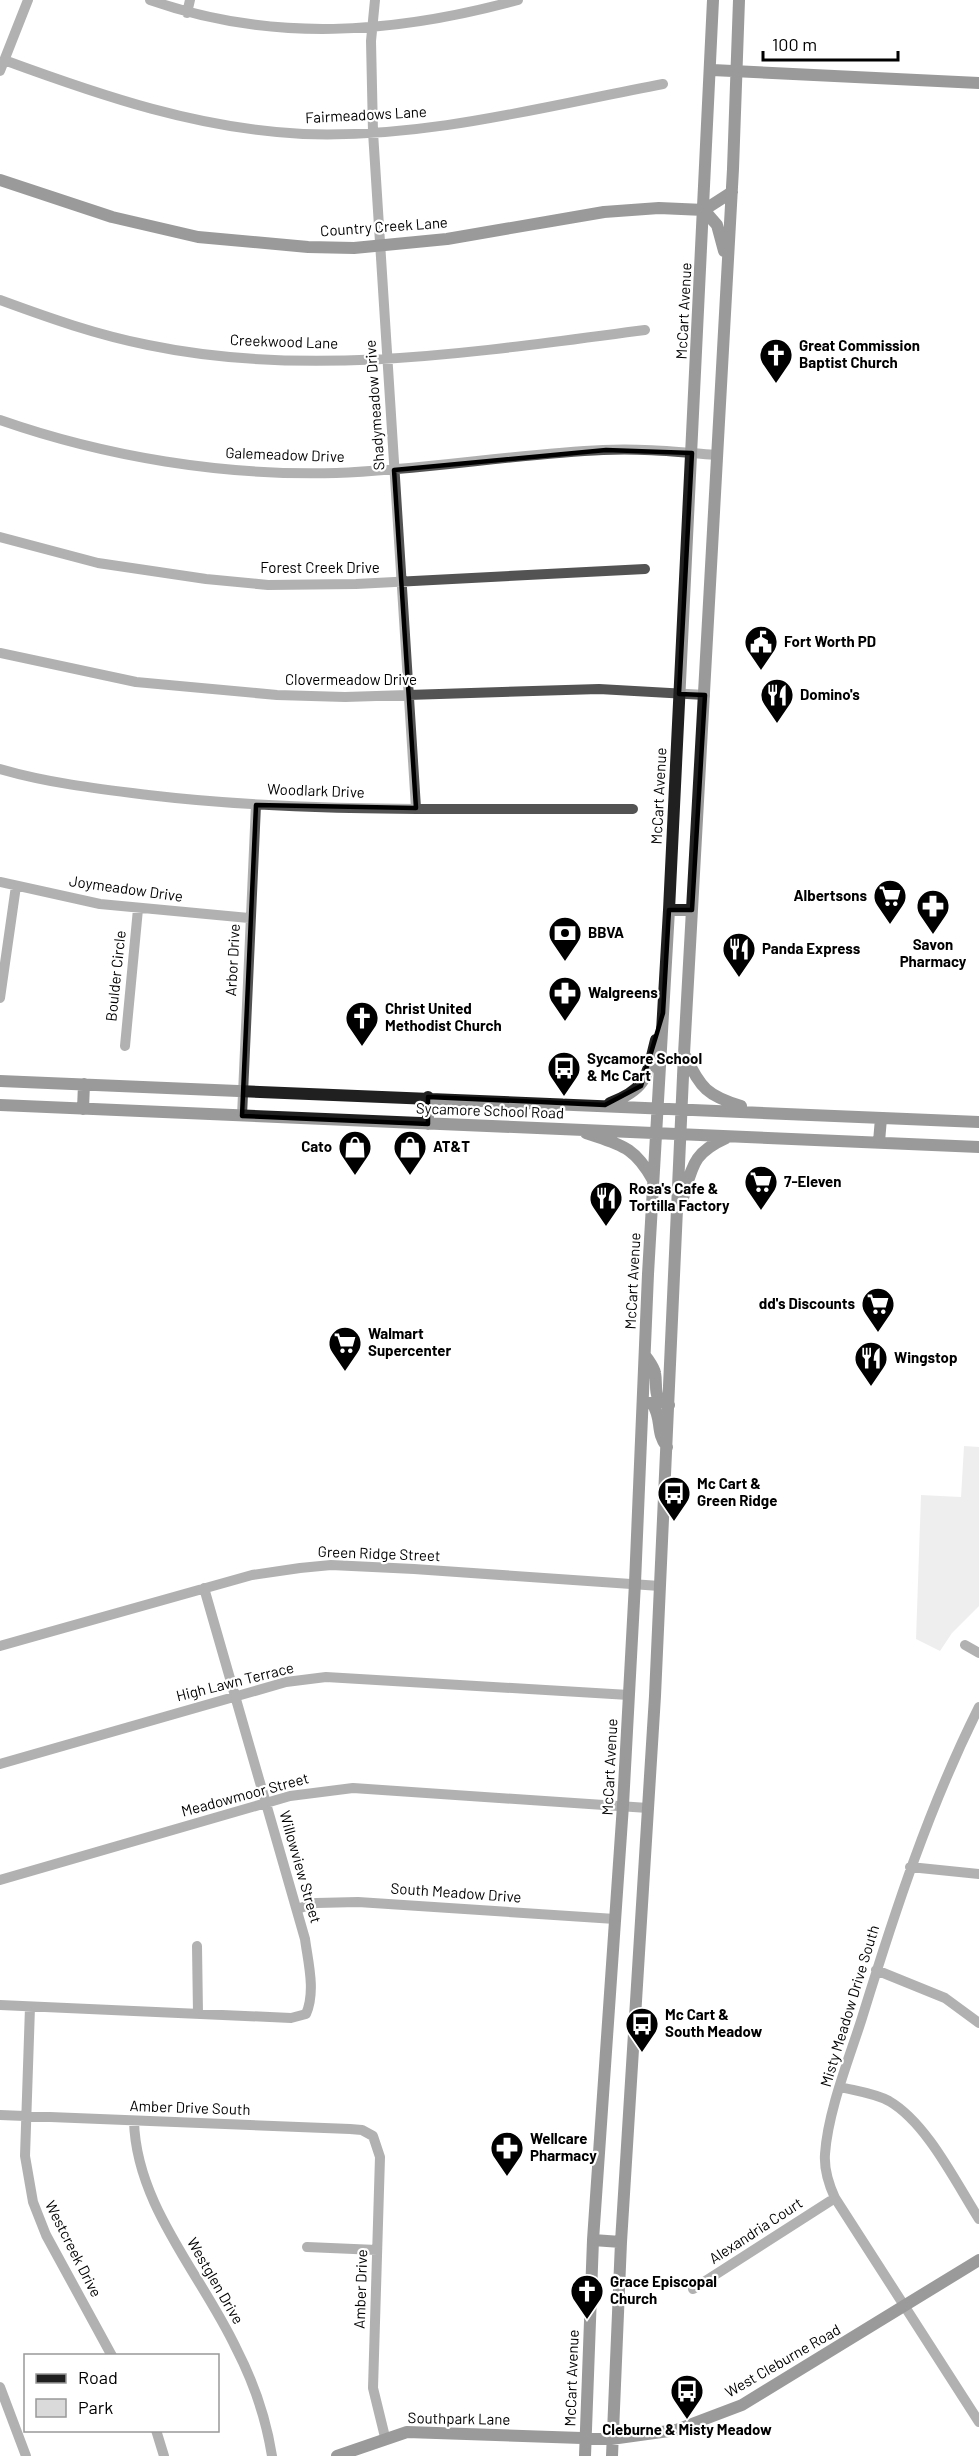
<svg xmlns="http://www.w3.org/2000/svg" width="979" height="2456" font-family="Barlow,sans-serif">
	<rect width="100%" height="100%" fill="#fff"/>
	<path fill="#dadada" d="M964,1446L979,1447V1606L952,1633L940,1651L916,1639L921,1495L961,1497Z"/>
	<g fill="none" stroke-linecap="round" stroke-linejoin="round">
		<path stroke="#535353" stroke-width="10" d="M150,0C272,43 394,34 518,0
			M375,0L371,41L373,132L416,808
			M187,13L190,0
			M4,60C102,96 199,129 303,134C424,139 546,106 663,84
			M0,71L28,0
			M0,300C49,318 97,335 148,345C311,379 482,351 645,330
			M0,420C106,457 223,476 336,473C425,470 514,454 603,450C641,448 679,452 717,455
			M0,537L98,563L206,579L268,585L356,584L645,569
			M0,653L136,682L277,695L345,697L599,689L705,695
			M0,769C48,783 99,789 148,795C308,814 472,808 633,809
			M0,882L100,904L249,918
			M0,998L16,886
			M125,1046L138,909
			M242,1116L256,805
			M965,1645L979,1653
			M0,1646L252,1575L300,1568L331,1565L414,1569L660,1586
			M979,1707C929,1807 895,1911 862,2018C849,2059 828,2111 825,2154C824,2168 829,2185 835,2198L979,2422
			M0,1764L286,1682L326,1677L629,1695
			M910,1867L979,1874
			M0,1880L290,1796L353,1788L648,1808
			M297,1909L316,1903L358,1902L615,1919
			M197,1946L198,2014
			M876,1970L945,1998L979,2023
			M0,2005L291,2018L306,2014C316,1991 308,1962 305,1939L204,1588
			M30,2007L25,2156L33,2202L46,2235L112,2356
			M840,2087C856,2091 874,2093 889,2101C927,2123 956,2183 979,2219
			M0,2115L350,2129L362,2130L373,2136L380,2157L373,2388L385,2437
			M134,2121C136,2205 201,2274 236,2348C254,2383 266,2418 272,2456
			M307,2247L377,2250
			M693,2289L835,2198
			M0,2387L26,2456
			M156,2430L164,2456"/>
		<path stroke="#202020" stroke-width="12" d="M712,70L979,83
			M0,180L112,217L198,237L308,247L354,248L447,239L604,212L659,208L704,210L732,192
			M704,210L717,225L724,251
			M669,910H692
			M686,1057C700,1088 708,1096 741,1106
			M0,1081L979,1122
			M610,1103C647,1089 647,1076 656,1040
			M0,1105L979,1147
			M83,1109L84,1084
			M428,1124V1097
			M586,1133C621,1145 634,1146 653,1180
			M879,1142L881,1118
			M683,1198C693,1165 693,1153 726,1138
			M645,1355C648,1360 654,1367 655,1373C658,1388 651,1399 669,1405
			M645,1403H652C663,1419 655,1432 667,1447
			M593,2240L621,2242
			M337,2456L407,2432L611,2439L676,2430L742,2405L979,2260
			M585,2456L593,2240L623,1805L635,1583L648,1274L669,910L713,0
			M612,2456L621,2242L655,1696L684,1054L733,169L739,0"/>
	</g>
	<path d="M0 0H979V2456H0ZM606,450L692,453L679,694L705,695L692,910H669L663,1013L641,1086L605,1105L428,1097V1124L242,1116L256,805L416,808L394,470Z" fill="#fff" fill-opacity=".55" fill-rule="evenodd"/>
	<path fill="none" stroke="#000" stroke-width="4.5" stroke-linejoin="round" d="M606,450L692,453L679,694L705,695L692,910H669L663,1013L641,1086L605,1105L428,1097V1124L242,1116L256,805L416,808L394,470Z"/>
	<defs>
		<symbol id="church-pin" viewBox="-11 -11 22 30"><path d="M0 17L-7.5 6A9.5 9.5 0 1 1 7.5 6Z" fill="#000" stroke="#fff"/><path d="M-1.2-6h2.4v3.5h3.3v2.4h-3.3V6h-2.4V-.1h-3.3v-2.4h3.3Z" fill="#fff"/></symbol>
		<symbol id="civic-pin" viewBox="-11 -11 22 30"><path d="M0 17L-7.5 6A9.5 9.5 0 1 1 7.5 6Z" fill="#000" stroke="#fff"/><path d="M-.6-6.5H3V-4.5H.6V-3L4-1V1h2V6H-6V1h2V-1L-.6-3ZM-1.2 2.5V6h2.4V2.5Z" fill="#fff"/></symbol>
		<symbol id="restaurant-pin" viewBox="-11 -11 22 30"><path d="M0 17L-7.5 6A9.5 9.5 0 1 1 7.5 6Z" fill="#000" stroke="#fff"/><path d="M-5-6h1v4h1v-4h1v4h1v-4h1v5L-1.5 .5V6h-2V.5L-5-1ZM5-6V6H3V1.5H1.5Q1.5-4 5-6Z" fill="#fff"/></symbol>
		<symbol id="supermarket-pin" viewBox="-11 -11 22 30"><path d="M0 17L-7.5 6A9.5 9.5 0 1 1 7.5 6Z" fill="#000" stroke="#fff"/><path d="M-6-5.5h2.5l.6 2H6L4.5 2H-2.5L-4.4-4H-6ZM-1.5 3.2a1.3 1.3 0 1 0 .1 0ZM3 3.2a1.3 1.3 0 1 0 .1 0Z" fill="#fff"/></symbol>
		<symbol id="pharmacy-pin" viewBox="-11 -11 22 30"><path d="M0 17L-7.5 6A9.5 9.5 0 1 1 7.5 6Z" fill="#000" stroke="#fff"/><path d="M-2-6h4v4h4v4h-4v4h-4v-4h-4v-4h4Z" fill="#fff"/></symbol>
		<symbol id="bank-pin" viewBox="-11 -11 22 30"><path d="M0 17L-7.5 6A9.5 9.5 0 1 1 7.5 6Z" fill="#000" stroke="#fff"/><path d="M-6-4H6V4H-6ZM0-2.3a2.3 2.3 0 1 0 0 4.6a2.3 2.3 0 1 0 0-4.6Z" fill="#fff"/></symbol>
		<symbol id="bus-pin" viewBox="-11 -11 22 30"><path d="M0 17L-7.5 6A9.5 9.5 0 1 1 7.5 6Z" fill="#000" stroke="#fff"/><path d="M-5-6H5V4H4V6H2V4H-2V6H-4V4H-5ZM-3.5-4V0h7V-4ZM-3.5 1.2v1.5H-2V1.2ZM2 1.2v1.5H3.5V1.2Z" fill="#fff"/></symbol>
		<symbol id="shop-pin" viewBox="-11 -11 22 30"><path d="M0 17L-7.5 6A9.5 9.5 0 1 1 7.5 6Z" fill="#000" stroke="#fff"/><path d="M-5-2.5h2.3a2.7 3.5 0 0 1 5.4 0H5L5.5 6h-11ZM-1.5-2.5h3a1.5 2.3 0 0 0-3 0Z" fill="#fff"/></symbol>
	</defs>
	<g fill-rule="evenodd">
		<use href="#church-pin" x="757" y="336" width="38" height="52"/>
		<use href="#civic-pin" x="742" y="623" width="38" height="52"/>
		<use href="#restaurant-pin" x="758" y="676" width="38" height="52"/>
		<use href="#supermarket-pin" x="871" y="877" width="38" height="52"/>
		<use href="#pharmacy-pin" x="914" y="887" width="38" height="52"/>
		<use href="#bank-pin" x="546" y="914" width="38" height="52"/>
		<use href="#restaurant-pin" x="720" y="930" width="38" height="52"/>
		<use href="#pharmacy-pin" x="546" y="974" width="38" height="52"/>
		<use href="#church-pin" x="343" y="999" width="38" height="52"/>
		<use href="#bus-pin" x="545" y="1049" width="38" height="52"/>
		<use href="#shop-pin" x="336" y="1128" width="38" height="52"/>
		<use href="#shop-pin" x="391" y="1128" width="38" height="52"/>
		<use href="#supermarket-pin" x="742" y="1163" width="38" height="52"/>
		<use href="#restaurant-pin" x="587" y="1179" width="38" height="52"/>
		<use href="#supermarket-pin" x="859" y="1285" width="38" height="52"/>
		<use href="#supermarket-pin" x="326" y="1324" width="38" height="52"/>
		<use href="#restaurant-pin" x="852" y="1339" width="38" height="52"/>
		<use href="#bus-pin" x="655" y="1474" width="38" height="52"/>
		<use href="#bus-pin" x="623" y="2005" width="38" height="52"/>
		<use href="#pharmacy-pin" x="488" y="2129" width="38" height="52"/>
		<use href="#church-pin" x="568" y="2272" width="38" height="52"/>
		<use href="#bus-pin" x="668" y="2372" width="38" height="52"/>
	</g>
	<g text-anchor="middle" stroke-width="4.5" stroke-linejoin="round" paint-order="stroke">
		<g font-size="15" fill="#000" stroke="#fff">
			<text transform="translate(366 115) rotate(-3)" y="5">Fairmeadows Lane</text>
			<text transform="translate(384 227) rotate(-4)" y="5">Country Creek Lane</text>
			<text transform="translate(684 311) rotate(-87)" y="5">McCart Avenue</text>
			<text transform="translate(284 342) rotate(2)" y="5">Creekwood Lane</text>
			<text transform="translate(375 405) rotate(-94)" y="5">Shadymeadow Drive</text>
			<text transform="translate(285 455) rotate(2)" y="5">Galemeadow Drive</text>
			<text x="320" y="573">Forest Creek Drive</text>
			<text x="351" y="685">Clovermeadow Drive</text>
			<text transform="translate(316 791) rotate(2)" y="5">Woodlark Drive</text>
			<text transform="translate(659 796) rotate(-87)" y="5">McCart Avenue</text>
			<text transform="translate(126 889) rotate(8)" y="5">Joymeadow Drive</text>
			<text transform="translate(233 960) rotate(-87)" y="5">Arbor Drive</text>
			<text transform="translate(116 976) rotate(-84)" y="5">Boulder Circle</text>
			<text transform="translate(490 1111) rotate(2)" y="5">Sycamore School Road</text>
			<text transform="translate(633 1281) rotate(-87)" y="5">McCart Avenue</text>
			<text transform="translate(379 1554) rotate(2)" y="5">Green Ridge Street</text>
			<text transform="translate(235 1682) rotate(-14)" y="5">High Lawn Terrace</text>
			<text transform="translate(610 1767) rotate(-87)" y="5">McCart Avenue</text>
			<text transform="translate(245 1795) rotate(-15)" y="5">Meadowmoor Street</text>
			<text transform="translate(300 1867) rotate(74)" y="5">Willowview Street</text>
			<text transform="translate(456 1893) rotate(4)" y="5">South Meadow Drive</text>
			<text transform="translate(850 2006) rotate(-73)" y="5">Misty Meadow Drive South</text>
			<text transform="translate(190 2108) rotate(2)" y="5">Amber Drive South</text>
			<text transform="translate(756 2231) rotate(-33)" y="5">Alexandria Court</text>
			<text transform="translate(73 2249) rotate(63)" y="5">Westcreek Drive</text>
			<text transform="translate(215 2281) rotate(60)" y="5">Westglen Drive</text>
			<text transform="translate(361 2289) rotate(-88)" y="5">Amber Drive</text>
			<text transform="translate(783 2361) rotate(-30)" y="5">West Cleburne Road</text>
			<text transform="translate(572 2378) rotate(-88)" y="5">McCart Avenue</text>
			<text transform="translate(459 2419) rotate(1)" y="5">Southpark Lane</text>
		</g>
		<g font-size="15" font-weight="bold" fill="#000" stroke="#fff" text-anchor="start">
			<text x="799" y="351">Great Commission<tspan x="799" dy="17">Baptist Church</tspan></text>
			<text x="784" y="647">Fort Worth PD</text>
			<text x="800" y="700">Domino's</text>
			<text x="867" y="901" text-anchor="end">Albertsons</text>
			<text x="588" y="938">BBVA</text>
			<text x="933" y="950" text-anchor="middle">Savon<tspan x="933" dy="17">Pharmacy</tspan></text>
			<text x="762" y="954">Panda Express</text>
			<text x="588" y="998">Walgreens</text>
			<text x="385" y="1014">Christ United<tspan x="385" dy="17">Methodist Church</tspan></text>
			<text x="587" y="1064">Sycamore School<tspan x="587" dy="17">&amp; Mc Cart</tspan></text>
			<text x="332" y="1152" text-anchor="end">Cato</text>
			<text x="433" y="1152">AT&amp;T</text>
			<text x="784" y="1187">7-Eleven</text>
			<text x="629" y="1194">Rosa's Cafe &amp;<tspan x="629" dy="17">Tortilla Factory</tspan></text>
			<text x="855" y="1309" text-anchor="end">dd's Discounts</text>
			<text x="368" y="1339">Walmart<tspan x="368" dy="17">Supercenter</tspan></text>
			<text x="894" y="1363">Wingstop</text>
			<text x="697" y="1489">Mc Cart &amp;<tspan x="697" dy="17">Green Ridge</tspan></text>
			<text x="665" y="2020">Mc Cart &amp;<tspan x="665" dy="17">South Meadow</tspan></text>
			<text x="530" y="2144">Wellcare<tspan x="530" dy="17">Pharmacy</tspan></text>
			<text x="610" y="2287">Grace Episcopal<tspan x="610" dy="17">Church</tspan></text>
			<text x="687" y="2435" text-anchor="middle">Cleburne &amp; Misty Meadow</text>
		</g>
	</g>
	<rect x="24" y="2354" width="195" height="78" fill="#ffffff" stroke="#999999" stroke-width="1.5"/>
	<rect x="36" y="2374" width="30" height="9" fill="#202020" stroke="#999999" stroke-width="1.5"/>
	<text x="78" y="2384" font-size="18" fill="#000000">Road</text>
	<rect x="36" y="2399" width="30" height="18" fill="#dadada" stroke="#999999" stroke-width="1.5"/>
	<text x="78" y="2414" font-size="18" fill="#000000">Park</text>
	<path d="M763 51v9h135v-9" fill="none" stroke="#000000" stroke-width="3"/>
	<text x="772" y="51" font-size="18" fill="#000000" stroke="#ffffff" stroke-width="4.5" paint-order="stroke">100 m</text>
</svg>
